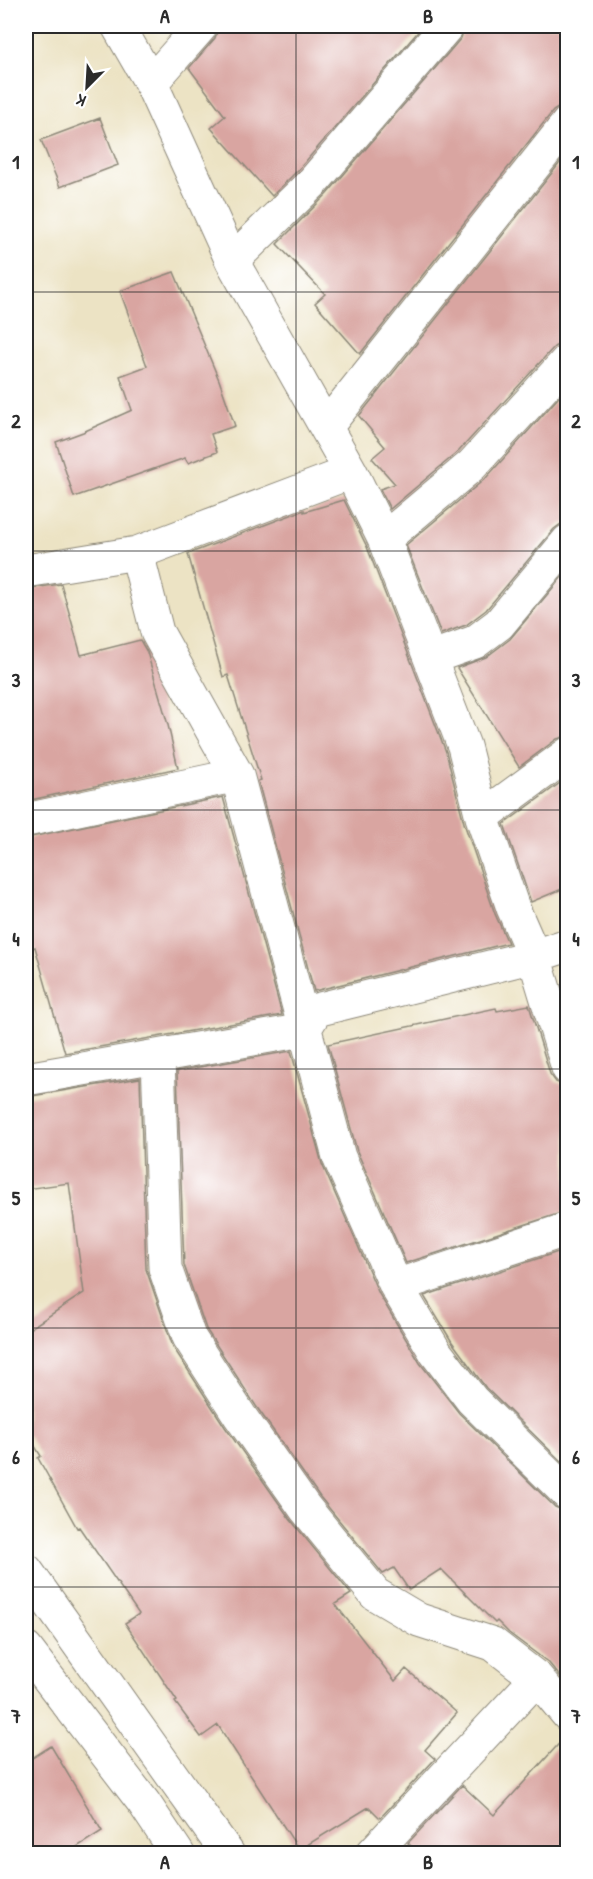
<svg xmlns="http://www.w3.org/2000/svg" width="593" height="1879" font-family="'Patrick Hand',sans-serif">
	<rect width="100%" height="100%" fill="#fff"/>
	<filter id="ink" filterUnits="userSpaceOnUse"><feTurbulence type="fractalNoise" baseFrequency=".0167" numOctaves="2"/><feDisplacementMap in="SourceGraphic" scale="12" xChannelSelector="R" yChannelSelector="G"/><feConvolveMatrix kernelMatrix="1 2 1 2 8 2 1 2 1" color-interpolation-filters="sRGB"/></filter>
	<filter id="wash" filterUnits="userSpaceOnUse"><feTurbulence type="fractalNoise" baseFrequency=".008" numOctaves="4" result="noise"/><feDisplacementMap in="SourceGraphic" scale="24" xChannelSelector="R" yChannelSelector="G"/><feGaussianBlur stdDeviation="1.35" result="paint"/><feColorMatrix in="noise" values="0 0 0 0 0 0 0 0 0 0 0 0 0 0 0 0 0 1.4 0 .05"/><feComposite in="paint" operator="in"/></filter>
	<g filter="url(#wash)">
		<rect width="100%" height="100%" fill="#ece3c4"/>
		<g id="blocks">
			<path fill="#d9a5a1" d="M219,26H423L299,169L272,196L211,128L225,116L189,68L215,38Z
				M465,26H567V105L561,106L553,111L360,354L315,303L325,294L277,244L327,194L461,38Z
				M100,118L118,165L60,187L41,140Z
				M567,154V342H562L554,347L459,451L390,509L380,489L395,484L372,458L385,447L359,416Z
				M174,272L219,380L235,426L211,434L217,452L188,463L185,458L74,497L56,442L83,432L132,410L120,376L147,366L120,291Z
				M567,388V523L561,524L554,529L486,610L466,625L441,634L406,545L486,478Z
				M344,500L367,547L446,752L464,823L495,914L508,943L314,991L258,781L261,780L228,675L223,677L188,554L304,510V512Z
				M567,571V736L557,739L519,767L457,668L486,657L510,639Z
				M61,584L81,655L140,640L147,652L168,725L178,768L26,801V589Z
				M567,778V887L531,902L504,824Z
				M223,797L282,1015L65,1053L35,947L26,950V838Z
				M529,1005L550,1074L556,1082L567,1086V1211L406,1263L357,1151L328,1044L496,1008L497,1011Z
				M291,1051L322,1164L379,1294L420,1363L459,1413L555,1507L567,1512V1685L549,1663L509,1633L497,1621L495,1623L441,1569L409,1590L394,1568L383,1574L320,1497L256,1406L206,1329L184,1265L177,1071Z
				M140,1078L146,1269L173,1347L225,1427L290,1519L351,1594L335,1604L395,1681L406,1669L457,1713L425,1750L435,1759L380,1818L369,1807L299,1850L218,1725L201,1737L175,1702L177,1701L125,1623L139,1614L79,1527L77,1528L38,1458L41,1456L26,1432V1331L84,1293L69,1183L26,1189V1097Z
				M567,1249V1467L486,1388L452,1342L424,1296Z
				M567,1735V1854H419L408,1843L462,1785L494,1815Z
				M51,1746L102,1831L66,1854H26V1762Z"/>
		</g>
	</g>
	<g filter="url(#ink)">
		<use href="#blocks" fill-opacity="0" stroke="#8c8778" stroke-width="1.5"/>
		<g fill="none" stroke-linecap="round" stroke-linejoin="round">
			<defs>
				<path id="street" d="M118,26L151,83L232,261L351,472L384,539L464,746L482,817L513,908L534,956L568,1068
					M151,83L201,26
					M232,261L313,182L447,26
					M326,427L568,123
					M384,539L472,465L568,360
					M137,553L157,632L237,775L339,1157L396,1286L436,1353L472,1400L568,1494
					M26,571L137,553L351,472
					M430,658L475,642L499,624L568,541
					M482,817L568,754
					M26,820L237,775
					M158,1057L165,1268L189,1337L240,1416L305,1508L375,1594L419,1620L493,1644L537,1678L568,1715
					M26,1079L304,1030L316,1010L534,956L568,945
					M396,1286L568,1229
					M372,1854L537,1678"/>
				<path id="secondary" d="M26,1570L228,1854
					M26,1649L144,1803L178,1854"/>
			</defs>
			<use href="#street" stroke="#8c8778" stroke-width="35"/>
			<use href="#secondary" stroke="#8c8778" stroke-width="35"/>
			<use href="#street" stroke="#fff" stroke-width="33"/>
			<use href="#secondary" stroke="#fff" stroke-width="33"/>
		</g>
	</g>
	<path fill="none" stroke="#2b2b2b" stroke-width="1.5" stroke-opacity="0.55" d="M296,26V1854M26,292H568M26,551H568M26,810H568M26,1069H568M26,1328H568M26,1587H568"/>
	<rect width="593" height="1879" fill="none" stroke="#fff" stroke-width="66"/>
	<g transform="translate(87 87) rotate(204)" stroke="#ffffff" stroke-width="4.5" paint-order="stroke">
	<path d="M0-4.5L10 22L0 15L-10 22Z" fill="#2b2b2b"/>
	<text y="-9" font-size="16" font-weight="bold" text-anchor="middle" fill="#2b2b2b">K</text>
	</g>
	<rect x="33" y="33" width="527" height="1813" fill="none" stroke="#2b2b2b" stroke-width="2"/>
	<g font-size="20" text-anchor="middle" font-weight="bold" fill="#2b2b2b">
		<text x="165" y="23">A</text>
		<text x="428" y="23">B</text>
		<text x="16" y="169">1</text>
		<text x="576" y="169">1</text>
		<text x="16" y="428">2</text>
		<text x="576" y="428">2</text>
		<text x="16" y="687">3</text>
		<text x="576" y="687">3</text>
		<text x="16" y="946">4</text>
		<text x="576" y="946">4</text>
		<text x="16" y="1205">5</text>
		<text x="576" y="1205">5</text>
		<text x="16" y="1464">6</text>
		<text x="576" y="1464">6</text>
		<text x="16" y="1723">7</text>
		<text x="576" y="1723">7</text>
		<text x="165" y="1869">A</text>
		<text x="428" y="1869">B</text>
	</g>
</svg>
